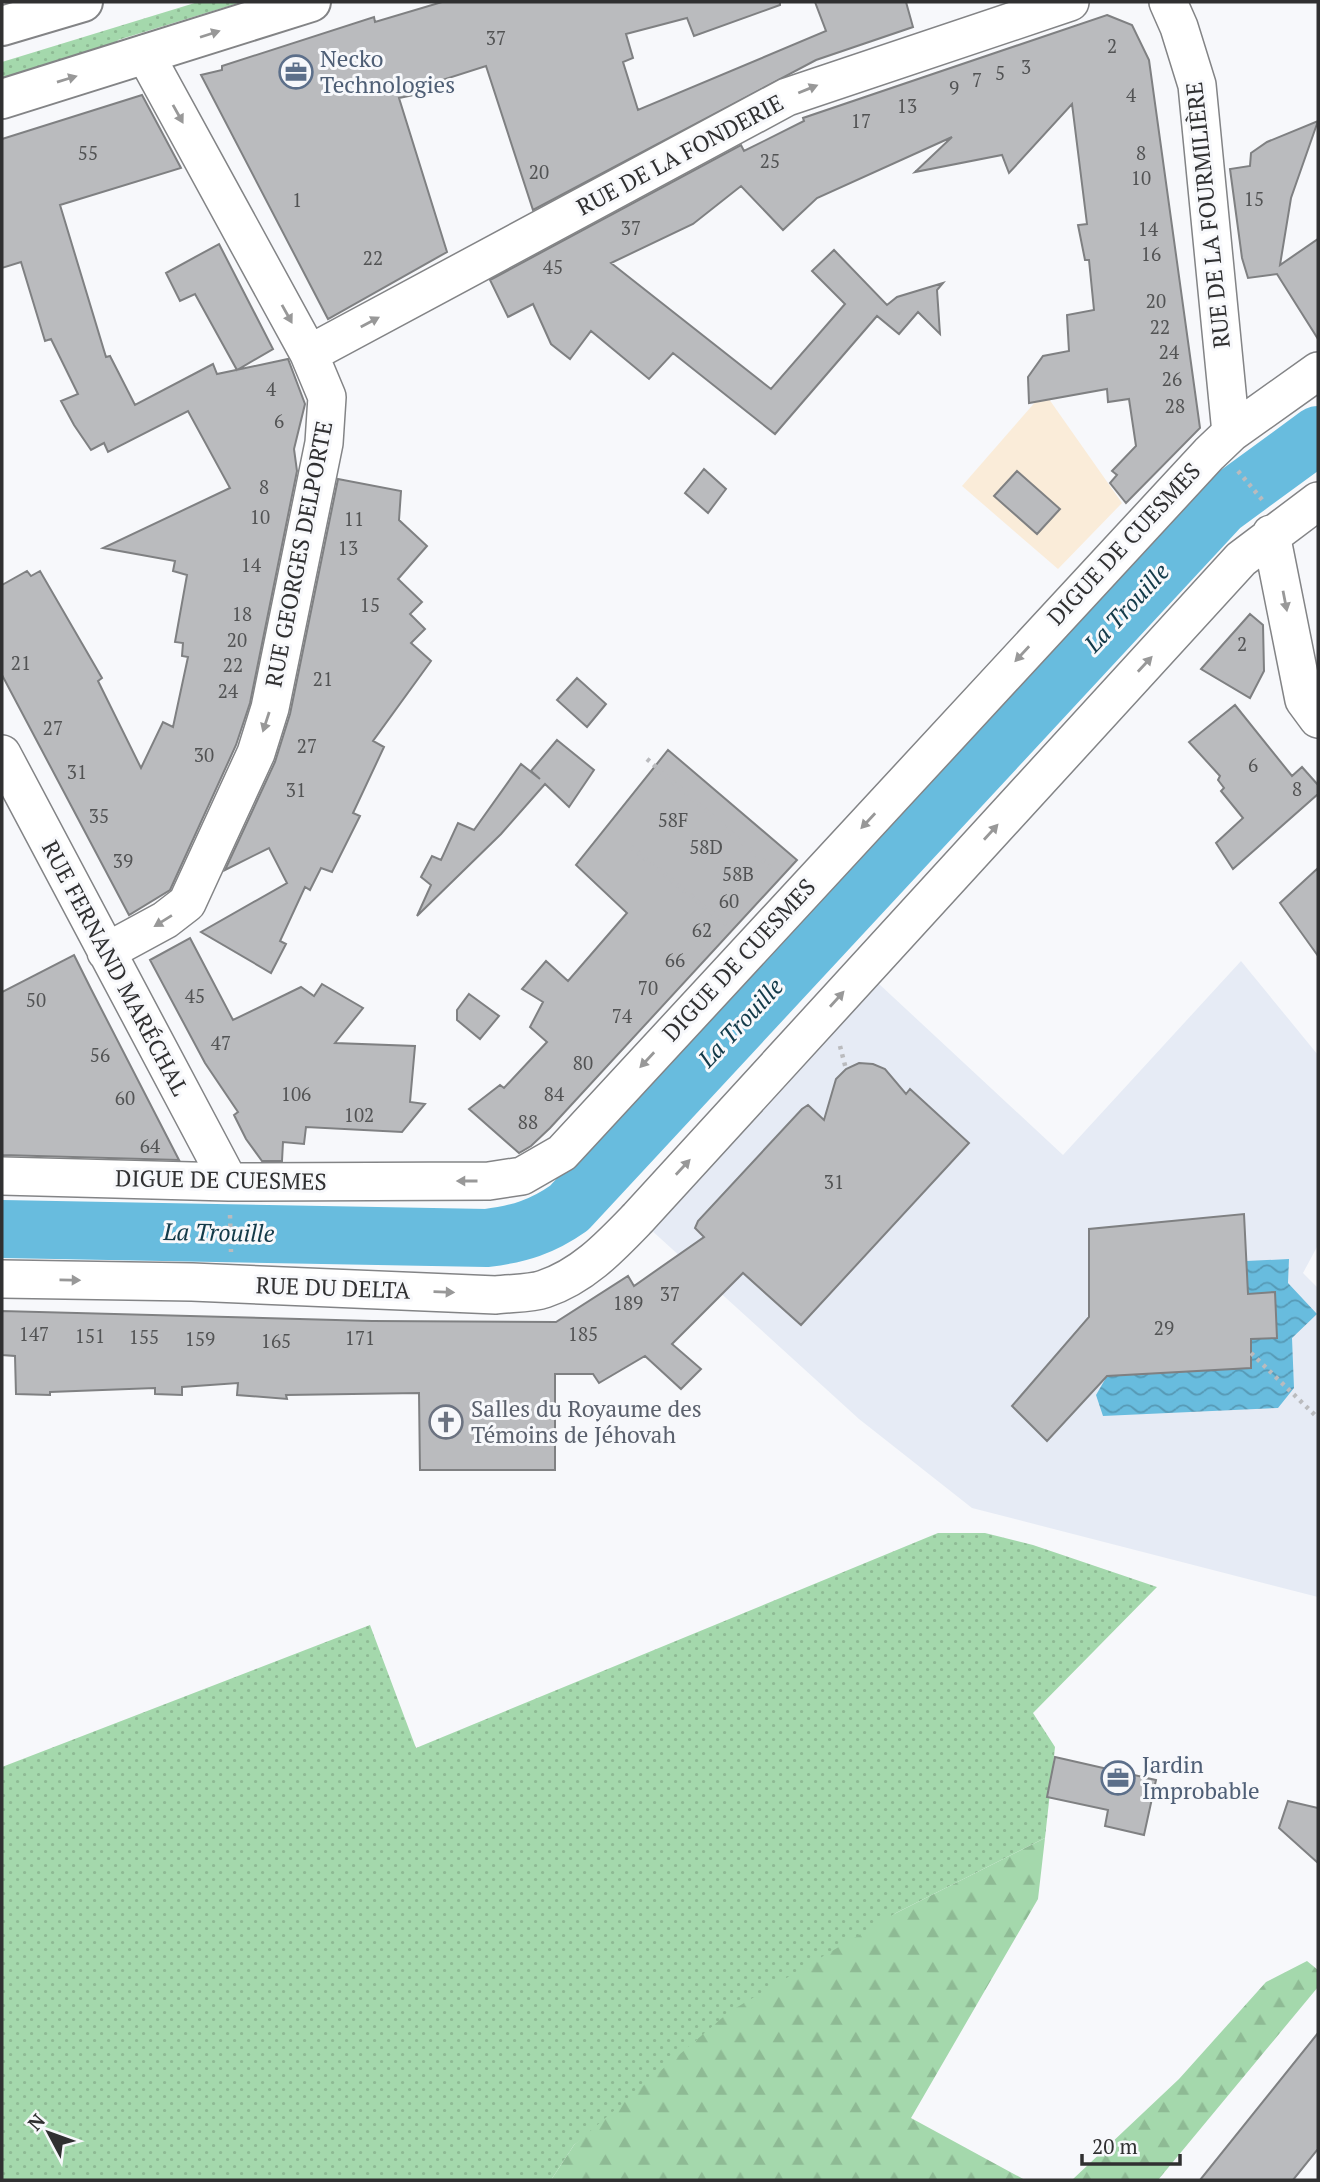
<svg xmlns="http://www.w3.org/2000/svg" width="1320" height="2182" font-family="'PT Serif',serif">
	<defs>
		<pattern id="grass-dots" width="8" height="8" patternUnits="userSpaceOnUse" patternTransform="scale(1.75)"><rect width="8" height="8" fill="#a4d8ac"/><path d="M2 2h.1M6 6h.1" fill="none" stroke="#8eba94" stroke-width="1.8" stroke-linecap="round"/></pattern>
		<pattern id="forest-firs" width="22" height="20" patternUnits="userSpaceOnUse" patternTransform="scale(1.75)"><rect width="22" height="20" fill="#a4d8ac"/><path d="M5 1l3.5 6h-7zM16 11l3.5 6h-7z" fill="#8eba94"/></pattern>
		<pattern id="water-waves" width="16" height="10" patternUnits="userSpaceOnUse" patternTransform="scale(1.75)"><rect width="16" height="10" fill="#68bcde"/><path d="M0 5q4-4 8 0t8 0" fill="none" stroke="#5699b5"/></pattern>
	</defs>
	<rect width="100%" height="100%" fill="#f7f8fb"/>
	<path fill="#e6ebf5" d="M1241,961L1318,1055V1245L1303,1273L1318,1288V1597L972,1508L859,1419L638,1218L864,970L1063,1155Z"/>
	<path fill="#faecd9" d="M1044,392L1122,503L1058,569L962,486Z"/>
	<path fill="url(#grass-dots)" d="M198,2H242L118,40L105,59L2,89V62Z
		M938,1533H985L1033,1545L1157,1587L1033,1713L1055,1747L1045,1838L896,1913L574,2145L551,2180H2V1767L370,1625L416,1748Z"/>
	<path fill="url(#forest-firs)" d="M1045,1838L1038,1899L911,2118L1025,2180H551L574,2145L729,2012L896,1913Z
		M1307,1961L1318,1970V1987L1158,2180H1072L1179,2079L1266,1982Z"/>
	<path fill="url(#water-waves)" d="M1289,1259L1288,1283L1317,1314L1292,1338L1294,1388L1278,1408L1103,1416L1096,1395L1107,1376L1250,1339L1277,1338L1275,1292L1248,1294L1246,1261Z"/>
	<g fill="none" stroke-linecap="round" stroke-linejoin="round">
		<path stroke="#68bcde" stroke-width="58" d="M2,1229L487,1238C519,1234 542,1227 569,1208L1221,506L1318,435"/>
	</g>
	<path fill="#babbbe" stroke="#7f8082" stroke-width="2" d="M442,2H780V5L694,36L687,18L626,34L633,58L623,62L638,110L826,31L815,2H906L913,27L816,60L533,210L486,66L439,81L433,91L399,98L447,252L328,319L201,75L222,70V66L374,17L375,22Z
		M1107,15L1132,25L1149,60L1200,428L1126,503L1110,483L1117,475L1112,471L1136,446L1129,399L1108,402L1107,389L1029,403L1028,377L1043,356L1069,351L1067,315L1094,310L1089,260H1085L1078,225L1087,224L1072,104L1009,173L1002,155L915,172L952,137L817,198L783,230L741,186L693,224L611,263L771,389L845,304L812,271L834,250L887,305L897,297L943,283L937,290L940,334L918,312L899,334L877,316L775,434L673,353L649,379L591,331L570,359L551,344L533,304L508,317L490,280L741,145L744,151L804,121L803,118Z
		M142,95L181,168L60,205L106,357L110,356L135,405L213,364L217,374L288,359L305,404L294,449L297,471L250,703L236,745L170,890L129,915L2,675V585L27,571L31,576L40,571L102,678L98,681L141,768L163,722L173,727L188,657L182,656L183,643L175,642L187,575L173,571L175,561L103,548L230,488L188,411L108,452L104,443L91,450L74,425L61,401L78,394L51,339L45,341L21,262L2,268V139Z
		M1318,121L1291,198L1280,265L1318,239V339L1277,274L1248,278L1242,258L1230,169L1250,166L1251,153L1267,142Z
		M219,244L273,349L237,370L195,294L180,301L166,273Z
		M704,469L726,489L708,513L685,493Z
		M1017,471L1060,509L1037,534L994,496Z
		M338,479L401,491L399,520L427,546L398,579L422,602L410,614L425,629L411,643L431,661L373,741L384,747L353,813L360,816L332,872L321,868L310,890L305,887L280,941L286,944L271,973L201,932L287,883L269,848L225,870L275,762L290,714Z
		M1250,614L1263,625L1264,671L1250,698L1201,669Z
		M577,678L606,704L587,727L557,700Z
		M1235,705L1292,776L1302,767L1318,785V794L1233,869L1216,843L1243,818L1221,791L1224,788L1218,780L1220,776L1189,742Z
		M557,740L594,770L569,807L545,784L501,834L417,916L431,885L421,877L432,856L441,860L458,823L474,830L521,764L540,779L531,771Z
		M668,750L797,860L550,1128L531,1146L519,1153L469,1109L500,1085L504,1088L547,1042L530,1027L543,1002L522,989L546,961L568,981L627,913L576,865Z
		M1318,868V956L1280,903Z
		M190,938L233,1020L301,987L314,996L322,984L363,1008L335,1043L415,1046L410,1102L425,1104L402,1132L306,1127L304,1144L283,1142L282,1161H262L246,1139L234,1115L238,1112L205,1063L150,960Z
		M74,955L91,989L179,1160L2,1155V992Z
		M469,994L499,1016L480,1039L457,1020V1010Z
		M859,1063L873,1064L885,1069L906,1094L910,1089L969,1143L801,1325L743,1273L672,1344L701,1369L681,1389L645,1356L599,1383L593,1374H555V1470H420L419,1393L286,1395L287,1399L237,1395L238,1383L182,1387V1395L155,1394V1388L50,1392V1395L16,1394L15,1356L2,1355V1311L372,1321L556,1322L628,1276L634,1286L704,1237L695,1228L698,1221L802,1109L808,1105L824,1120L836,1079L846,1069Z
		M1244,1214L1248,1294L1275,1292L1277,1338L1251,1339V1368L1107,1376L1047,1441L1012,1406L1089,1317V1229Z
		M1055,1757L1156,1780L1144,1835L1105,1826L1108,1810L1047,1797Z
		M1288,1801L1318,1808V1863L1279,1828Z
		M1318,2033V2149L1293,2180H1200Z"/>
	<g fill="none" stroke-linecap="round" stroke-linejoin="round">
		<defs>
			<path id="minor" d="M1168,2L1179,27L1197,85L1231,433
				M309,354L787,97L1070,2
				M1271,534L1304,700L1318,719
				M2,754L229,1182
				M106,952L165,920L187,903L256,753L270,708L324,443L327,397L309,354L145,54
				M2,1176L229,1182L489,1181L522,1176L562,1153L1209,454L1231,433L1318,371
				M2,1279L192,1282L496,1295C511,1293 530,1294 544,1289C583,1276 610,1247 638,1218L1241,559L1318,501"/>
			<path id="tertiary" d="M2,99L311,2"/>
			<path id="trunk" d="M2,26L83,2"/>
		</defs>
		<use href="#minor" stroke="#838486" stroke-width="40"/>
		<use href="#tertiary" stroke="#838486" stroke-width="42"/>
		<use href="#trunk" stroke="#838486" stroke-width="42"/>
		<path stroke="#babbbe" stroke-width="4.5" stroke-dasharray="3.5 5" stroke-linecap="butt" d="M1238,471L1264,502
			M647,759L776,872
			M631,847L728,926
			M840,1046L846,1069
			M230,1215L231,1252
			M1251,1353L1318,1418"/>
		<use href="#minor" stroke="#fff" stroke-width="37"/>
		<use href="#tertiary" stroke="#fff" stroke-width="38"/>
		<use href="#trunk" stroke="#fff" stroke-width="38"/>
	</g>
	<defs><path id="oneway-solid" d="M-6-.8H1V-3.2L6.5 0L1 3.2V.8H-6Z" transform="scale(1.75)"/></defs>
	<g fill="#989898">
		<use href="#oneway-solid" transform="translate(210 34) rotate(-18)"/>
		<use href="#oneway-solid" transform="translate(67 79) rotate(-17)"/>
		<use href="#oneway-solid" transform="translate(808 89) rotate(-22)"/>
		<use href="#oneway-solid" transform="translate(178 114) rotate(61)"/>
		<use href="#oneway-solid" transform="translate(287 314) rotate(61)"/>
		<use href="#oneway-solid" transform="translate(370 322) rotate(-28)"/>
		<use href="#oneway-solid" transform="translate(1285 601) rotate(79)"/>
		<use href="#oneway-solid" transform="translate(1022 654) rotate(133)"/>
		<use href="#oneway-solid" transform="translate(1145 664) rotate(-47)"/>
		<use href="#oneway-solid" transform="translate(266 722) rotate(108)"/>
		<use href="#oneway-solid" transform="translate(868 821) rotate(133)"/>
		<use href="#oneway-solid" transform="translate(991 832) rotate(-48)"/>
		<use href="#oneway-solid" transform="translate(163 921) rotate(148)"/>
		<use href="#oneway-solid" transform="translate(837 999) rotate(-48)"/>
		<use href="#oneway-solid" transform="translate(647 1060) rotate(133)"/>
		<use href="#oneway-solid" transform="translate(683 1167) rotate(-47)"/>
		<use href="#oneway-solid" transform="translate(467 1181) rotate(180)"/>
		<use href="#oneway-solid" transform="translate(70 1280) rotate(1)"/>
		<use href="#oneway-solid" transform="translate(444 1292) rotate(2)"/>
	</g>
	<defs>
		<symbol id="office-ring" viewBox="-11 -11 22 22"><circle r="9.5" fill="#f7f8fb" stroke="#5c6f8a" stroke-width="1.5"/><path d="M-6-3h4V-5.5h4V-3h4V5H-6ZM-1-4.5V-3h2v-1.5ZM-6 0V1H6V0Z" fill="#5c6f8a"/></symbol>
		<symbol id="church-ring" viewBox="-11 -11 22 22"><circle r="9.5" fill="#f7f8fb" stroke="#6b7280" stroke-width="1.5"/><path d="M-1.2-6h2.4v3.5h3.3v2.4h-3.3V6h-2.4V-.1h-3.3v-2.4h3.3Z" fill="#6b7280"/></symbol>
	</defs>
	<g fill-rule="evenodd">
		<use href="#office-ring" x="277" y="53" width="38" height="38"/>
		<use href="#church-ring" x="427" y="1403" width="38" height="38"/>
		<use href="#office-ring" x="1099" y="1759" width="38" height="38"/>
	</g>
	<g text-anchor="middle" stroke-width="6" stroke-linejoin="round" paint-order="stroke">
		<g font-size="19" fill="#525354">
			<text x="496" y="45">37</text>
			<text x="1112" y="53">2</text>
			<text x="1026" y="74">3</text>
			<text x="1000" y="80">5</text>
			<text x="977" y="87">7</text>
			<text x="954" y="95">9</text>
			<text x="1131" y="102">4</text>
			<text x="907" y="113">13</text>
			<text x="861" y="128">17</text>
			<text x="88" y="160">55</text>
			<text x="1141" y="160">8</text>
			<text x="770" y="168">25</text>
			<text x="539" y="179">20</text>
			<text x="1141" y="185">10</text>
			<text x="1254" y="206">15</text>
			<text x="297" y="207">1</text>
			<text x="631" y="235">37</text>
			<text x="1148" y="236">14</text>
			<text x="1151" y="261">16</text>
			<text x="373" y="265">22</text>
			<text x="553" y="274">45</text>
			<text x="1156" y="308">20</text>
			<text x="1160" y="334">22</text>
			<text x="1169" y="359">24</text>
			<text x="1172" y="386">26</text>
			<text x="271" y="396">4</text>
			<text x="1175" y="413">28</text>
			<text x="279" y="428">6</text>
			<text x="264" y="494">8</text>
			<text x="260" y="524">10</text>
			<text x="354" y="526">11</text>
			<text x="348" y="555">13</text>
			<text x="251" y="572">14</text>
			<text x="370" y="612">15</text>
			<text x="242" y="621">18</text>
			<text x="237" y="647">20</text>
			<text x="1242" y="651">2</text>
			<text x="21" y="670">21</text>
			<text x="233" y="672">22</text>
			<text x="323" y="686">21</text>
			<text x="228" y="698">24</text>
			<text x="53" y="735">27</text>
			<text x="307" y="753">27</text>
			<text x="204" y="762">30</text>
			<text x="1253" y="772">6</text>
			<text x="77" y="779">31</text>
			<text x="1297" y="796">8</text>
			<text x="296" y="797">31</text>
			<text x="99" y="823">35</text>
			<text x="673" y="827">58F</text>
			<text x="706" y="854">58D</text>
			<text x="123" y="868">39</text>
			<text x="738" y="881">58B</text>
			<text x="729" y="908">60</text>
			<text x="702" y="937">62</text>
			<text x="675" y="967">66</text>
			<text x="648" y="995">70</text>
			<text x="195" y="1003">45</text>
			<text x="36" y="1007">50</text>
			<text x="622" y="1023">74</text>
			<text x="221" y="1050">47</text>
			<text x="100" y="1062">56</text>
			<text x="583" y="1070">80</text>
			<text x="296" y="1101">106</text>
			<text x="554" y="1101">84</text>
			<text x="125" y="1105">60</text>
			<text x="359" y="1122">102</text>
			<text x="528" y="1129">88</text>
			<text x="150" y="1153">64</text>
			<text x="834" y="1189">31</text>
			<text x="670" y="1301">37</text>
			<text x="628" y="1310">189</text>
			<text x="1164" y="1335">29</text>
			<text x="34" y="1341">147</text>
			<text x="583" y="1341">185</text>
			<text x="90" y="1343">151</text>
			<text x="144" y="1344">155</text>
			<text x="360" y="1345">171</text>
			<text x="200" y="1346">159</text>
			<text x="276" y="1348">165</text>
		</g>
		<g font-size="23" fill="#4e5e75" stroke="#f7f8fb" text-anchor="start">
			<text x="320" y="67">Necko<tspan x="320" dy="26">Technologies</tspan></text>
			<text x="1142" y="1773">Jardin<tspan x="1142" dy="26">Improbable</tspan></text>
		</g>
		<g font-size="23" fill="#303031" stroke="#f7f8fb">
			<text transform="translate(680 155) rotate(-28)" y="8">RUE DE LA FONDERIE</text>
			<text transform="translate(1208 215) rotate(-96)" y="8">RUE DE LA FOURMILIÈRE</text>
			<text transform="translate(1124 544) rotate(-47)" y="8">DIGUE DE CUESMES</text>
			<text transform="translate(299 554) rotate(-79)" y="8">RUE GEORGES DELPORTE</text>
			<text transform="translate(739 960) rotate(-47)" y="8">DIGUE DE CUESMES</text>
			<text transform="translate(115 968) rotate(62)" y="8">RUE FERNAND MARÉCHAL</text>
			<text transform="translate(221 1180) rotate(1)" y="8">DIGUE DE CUESMES</text>
			<text transform="translate(333 1288) rotate(2)" y="8">RUE DU DELTA</text>
		</g>
		<g font-size="23" fill="#5b616d" stroke="#f7f8fb" text-anchor="start">
			<text x="471" y="1417">Salles du Royaume des<tspan x="471" dy="26">Témoins de Jéhovah</tspan></text>
		</g>
		<g font-size="24" font-style="italic" fill="#133a49" stroke="#f7f8fb">
			<text transform="translate(1127 608) rotate(-47)" y="8">La Trouille</text>
			<text transform="translate(741 1023) rotate(-47)" y="8">La Trouille</text>
			<text transform="translate(219 1233) rotate(1)" y="8">La Trouille</text>
		</g>
	</g>
	<rect width="1320" height="2182" fill="none" stroke="#303031" stroke-width="7"/>
	<g transform="translate(49 2133) rotate(311)" stroke="#f7f8fb" stroke-width="5" paint-order="stroke">
	<path d="M0-5L12 26L0 18L-12 26Z" fill="#303031"/>
	<text y="-10" font-size="19" font-weight="bold" text-anchor="middle" fill="#303031">N</text>
	</g>
	<path d="M1082 2154v10h98v-10" fill="none" stroke="#303031" stroke-width="3.5"/>
	<text x="1092" y="2154" font-size="21" fill="#303031" stroke="#f7f8fb" stroke-width="5" paint-order="stroke">20 m</text>
</svg>
